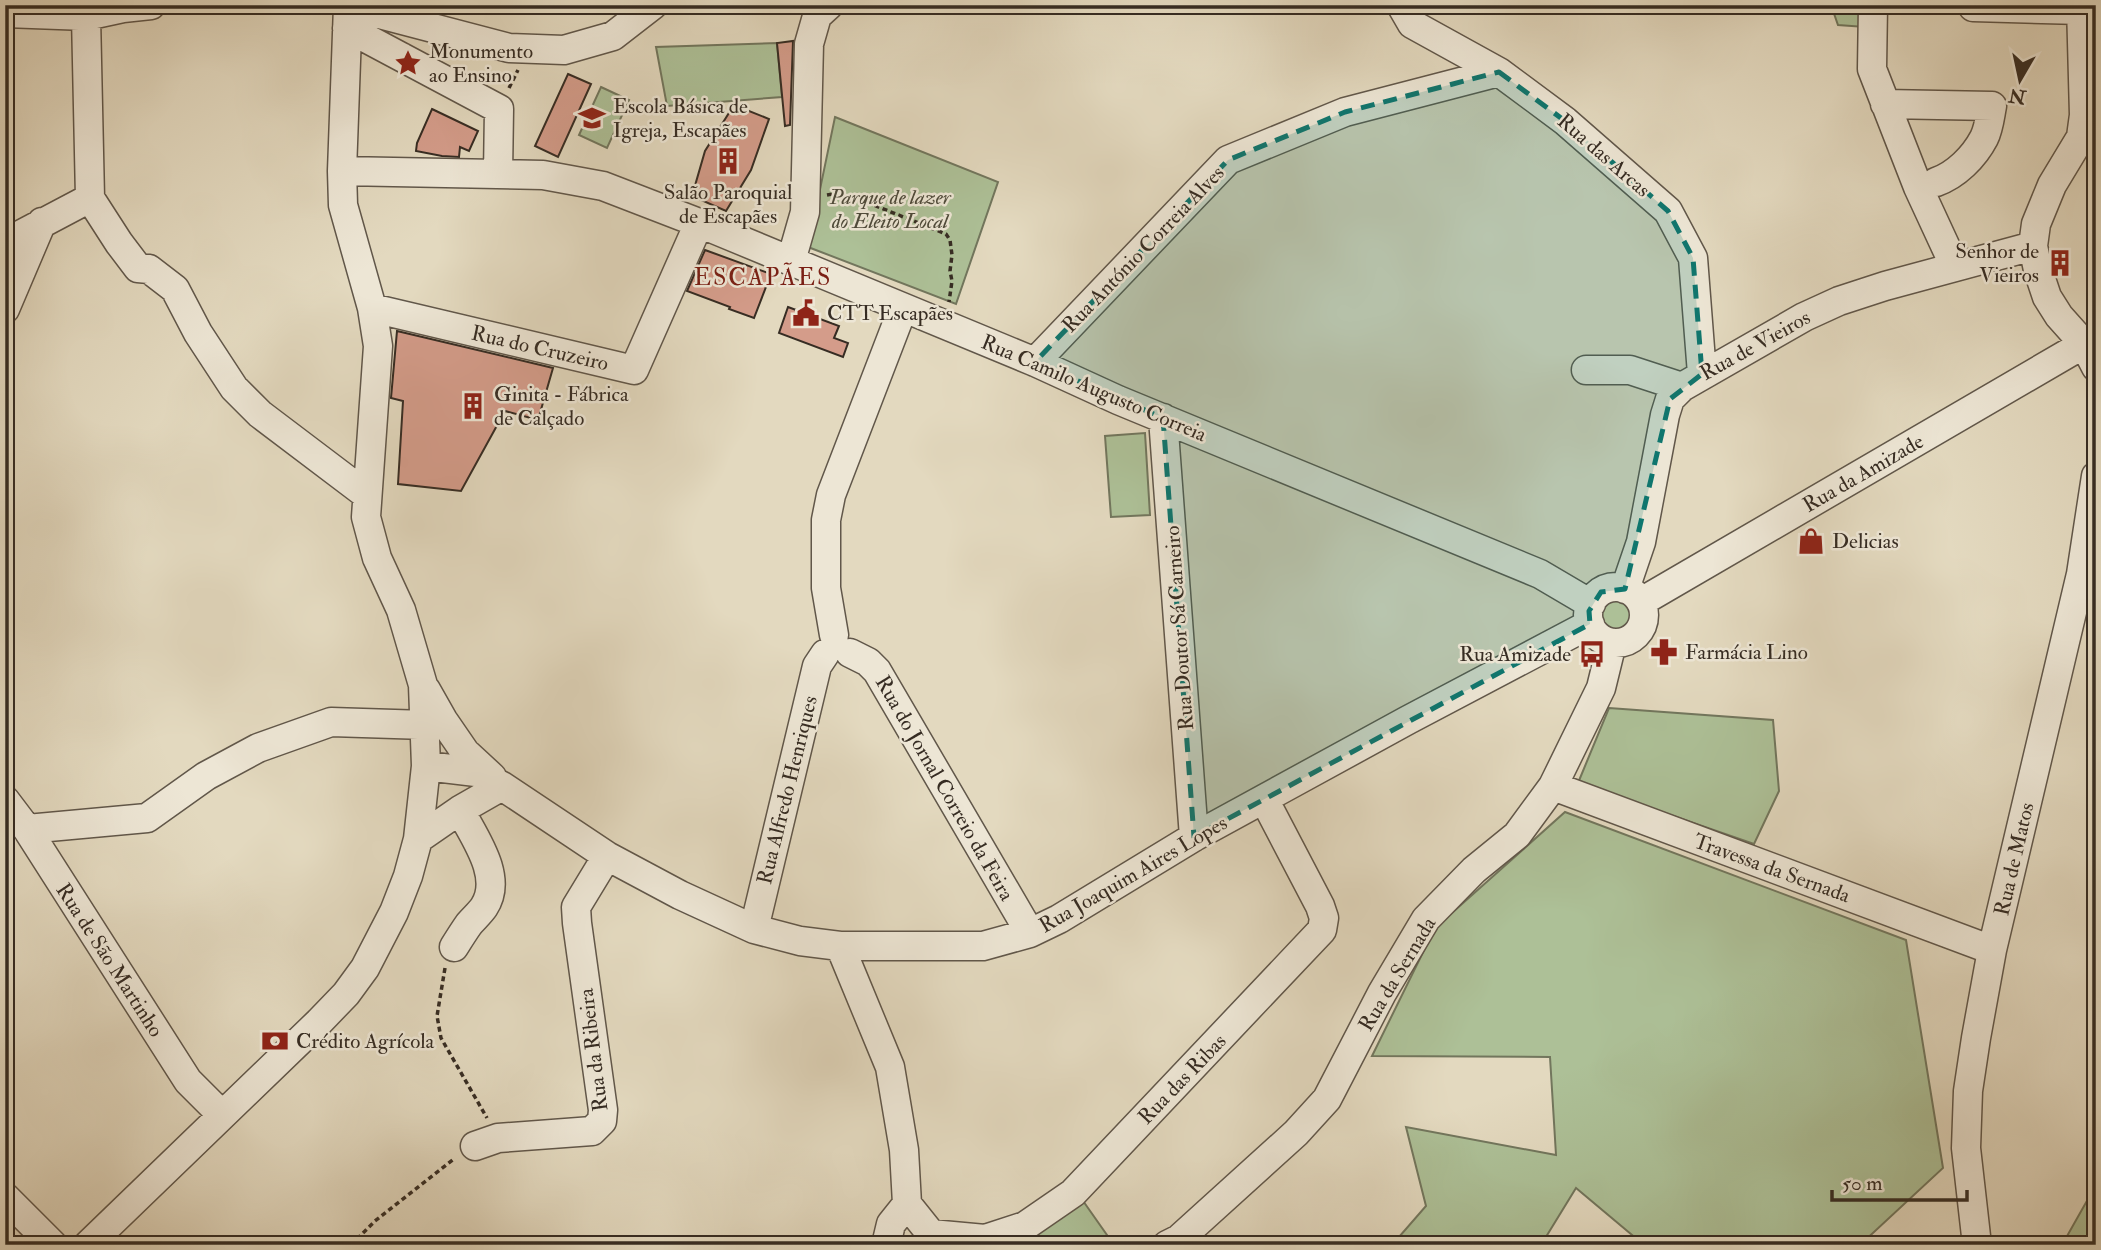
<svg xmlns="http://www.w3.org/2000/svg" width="2101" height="1250" font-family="'IM FELL Double Pica',serif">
	<rect width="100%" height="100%" fill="#e3d9bf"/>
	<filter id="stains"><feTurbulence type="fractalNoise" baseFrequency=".00286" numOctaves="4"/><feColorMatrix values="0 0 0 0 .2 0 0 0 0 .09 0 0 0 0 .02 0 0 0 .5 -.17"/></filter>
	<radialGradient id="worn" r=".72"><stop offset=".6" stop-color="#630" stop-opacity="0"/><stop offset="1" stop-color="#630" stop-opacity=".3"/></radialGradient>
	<path fill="#adc097" stroke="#72765d" stroke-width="2" d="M1831,5H1865V27L1838,25Z
		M777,43L782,97L667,106L656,47Z
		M601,87L629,100L607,148L579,135Z
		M835,117L998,182L956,304L808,247Z
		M1145,433L1150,515L1111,517L1105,436Z
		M1599 616a17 17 0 1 1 34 0a17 17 0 1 1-34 0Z
		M1609,708L1773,720L1779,791L1754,844L1578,783Z
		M1565,812L1906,940L1943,1168L1860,1245H1644L1576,1188L1541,1245H1392L1426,1206L1406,1127L1556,1155L1550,1057L1372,1056L1435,928Z
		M2096,1129V1245H2062L2088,1199Z
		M1081,1198L1114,1245H1014L1050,1225Z"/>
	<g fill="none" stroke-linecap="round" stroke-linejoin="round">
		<path stroke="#6f817a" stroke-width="5" d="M1230,1245L1238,1242L1256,1245"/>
	</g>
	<path fill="#d49c8a" stroke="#362c23" stroke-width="2" d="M793,41L790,125L785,126L777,43Z
		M568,74L591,84L558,157L535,146Z
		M734,105L769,119L751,170L726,211L692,196L705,151Z
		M432,109L478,131L469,151L460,147L459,157L442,156L416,151L417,143Z
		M705,250L771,274L754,318L729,309L730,307L687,291Z
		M788,307L839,326L834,338L848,343L843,357L779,333Z
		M397,331L553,368L538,420L505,411L461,491L398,484L403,401L391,398Z"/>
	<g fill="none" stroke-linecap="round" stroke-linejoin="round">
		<defs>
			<path id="minor" d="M345,5L509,48L564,50L613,36L653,5
				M1401,5L1412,24L1499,72L1565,121L1668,211L1693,258L1702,374
				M1873,5L1872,69L1918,187L1955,267
				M1973,5V7L2081,10
				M2081,5L2084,115L2081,137L2052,185L2036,224L2033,246L2038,270L2047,297L2059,316L2084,344L2096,367
				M5,13L86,16L123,8L151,5
				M86,16L90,198L119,243L138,268L149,269L175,289L198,333L234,388L260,414L367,495
				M347,28L499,109L498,174
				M1885,104L1992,106C1990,116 1989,128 1984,138C1974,157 1956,175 1936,182
				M342,171L543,175L603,186L699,223L1035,362L1118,400L1540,574L1591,604
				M5,243L90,198
				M791,261L805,212L809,44L817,16L829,5
				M372,308L634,370L699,223
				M5,309L42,222
				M1035,362L1228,160L1345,112L1499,72
				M1586,370H1630L1682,387
				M1163,418L1194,837
				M1588 615a28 28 0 1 1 56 0a28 28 0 1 1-56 0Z
				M1625,589L1641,542L1665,415L1670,399L1682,387L1804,317L1839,301L1885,286L2033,246
				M1641,602L2084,344L2096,342
				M834,635L826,588V520L831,495L903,308
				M850,653L868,662L877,671L1030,933
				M426,690L443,720L465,752L492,777
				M426,766L476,772L502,786L607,856L680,895L754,929L800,941L840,946H983L1030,933L1059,919L1194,837L1408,720L1590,624
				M1553,786L1992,950
				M5,800L27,829L188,1081L222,1115
				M27,829L147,818L206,776L258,748L331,722L426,725
				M418,839L460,810L502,786
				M754,929L817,666L825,654
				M840,946L890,1067L904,1150L907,1204L891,1224L886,1245
				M454,947C459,939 464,931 469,924C474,918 480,913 484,907C504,877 474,837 460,810
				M475,1146L498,1138L592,1131L602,1121L603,1110L577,923L576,907L607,856
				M5,1197L53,1245
				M907,1204L931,1234L985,1239L1025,1226L1073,1193L1322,930L1324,918L1320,906L1264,799
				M88,1245L319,1022L346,994L365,968L394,912L408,876L418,839L426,766L423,685L401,610L377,558L366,517L378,346L372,308L343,205L342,171L348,6
				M1167,1245L1179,1239L1296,1133L1327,1099L1382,993L1426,919L1474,870L1517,835L1553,786L1601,688L1612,643
				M1977,1245L1966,1148L1968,1091L1976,1038L1992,950L2081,574L2096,476"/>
		</defs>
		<use href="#minor" stroke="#61574a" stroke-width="31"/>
		<path stroke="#362c23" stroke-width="3.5" stroke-dasharray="5 3.5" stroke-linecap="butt" d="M509,88L518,70
			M827,195L838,193L848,199L856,198L946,234L950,240L952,255L950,271L952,281L949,302
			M445,968L437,1016L441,1038L487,1118
			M351,1245L375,1221L455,1158"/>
		<use href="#minor" stroke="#ede6d5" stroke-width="28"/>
	</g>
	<path fill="#0f766e" fill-opacity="0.2" stroke="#0f766e" stroke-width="5" stroke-dasharray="14 9" stroke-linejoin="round" d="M1499,72L1565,121L1668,211L1693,258L1702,374L1670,399L1625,589L1601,592L1589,611L1590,624L1194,837L1163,418L1035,362L1228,160L1345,112Z"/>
	<defs>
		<symbol id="sight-bare" viewBox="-9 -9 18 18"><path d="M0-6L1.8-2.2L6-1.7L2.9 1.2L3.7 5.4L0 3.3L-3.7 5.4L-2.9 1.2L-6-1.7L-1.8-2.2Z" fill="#8f2418" stroke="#ede6d5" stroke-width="2.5" paint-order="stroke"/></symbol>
		<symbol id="school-bare" viewBox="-9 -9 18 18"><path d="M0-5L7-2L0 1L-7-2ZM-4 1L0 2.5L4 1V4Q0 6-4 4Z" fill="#8f2418" stroke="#ede6d5" stroke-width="2.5" paint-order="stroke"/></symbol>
		<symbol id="building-bare" viewBox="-9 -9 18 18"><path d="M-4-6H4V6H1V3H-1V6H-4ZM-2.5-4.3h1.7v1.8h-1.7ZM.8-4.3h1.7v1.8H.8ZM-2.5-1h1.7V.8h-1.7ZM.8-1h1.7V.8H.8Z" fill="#8f2418" stroke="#ede6d5" stroke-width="2.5" paint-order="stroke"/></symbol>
		<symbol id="civic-bare" viewBox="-9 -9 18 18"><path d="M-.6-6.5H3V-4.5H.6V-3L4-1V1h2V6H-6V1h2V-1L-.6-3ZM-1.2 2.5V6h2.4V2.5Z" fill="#8f2418" stroke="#ede6d5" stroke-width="2.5" paint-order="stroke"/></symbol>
		<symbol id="shop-bare" viewBox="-9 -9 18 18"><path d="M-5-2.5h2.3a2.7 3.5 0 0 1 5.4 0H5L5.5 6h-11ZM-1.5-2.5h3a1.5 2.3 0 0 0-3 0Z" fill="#8f2418" stroke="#ede6d5" stroke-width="2.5" paint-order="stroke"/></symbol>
		<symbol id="pharmacy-bare" viewBox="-9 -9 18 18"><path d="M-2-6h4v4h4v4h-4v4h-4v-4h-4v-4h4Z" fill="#8f2418" stroke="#ede6d5" stroke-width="2.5" paint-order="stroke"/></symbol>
		<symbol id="bus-bare" viewBox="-9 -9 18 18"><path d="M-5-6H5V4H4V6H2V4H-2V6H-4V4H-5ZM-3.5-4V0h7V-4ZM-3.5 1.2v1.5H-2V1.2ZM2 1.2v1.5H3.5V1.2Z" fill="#8f2418" stroke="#ede6d5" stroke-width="2.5" paint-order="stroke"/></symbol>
		<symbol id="bank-bare" viewBox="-9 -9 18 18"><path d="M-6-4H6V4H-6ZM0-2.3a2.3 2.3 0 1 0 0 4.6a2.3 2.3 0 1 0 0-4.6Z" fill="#8f2418" stroke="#ede6d5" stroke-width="2.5" paint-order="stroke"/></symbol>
	</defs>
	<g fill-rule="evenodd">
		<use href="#sight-bare" x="389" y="44" width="38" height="38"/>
		<use href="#school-bare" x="573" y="99" width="38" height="38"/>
		<use href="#building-bare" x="709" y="142" width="38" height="38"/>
		<use href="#building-bare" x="2041" y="244" width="38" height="38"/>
		<use href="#civic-bare" x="787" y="294" width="38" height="38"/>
		<use href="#building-bare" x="454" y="387" width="38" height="38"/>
		<use href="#shop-bare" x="1792" y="522" width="38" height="38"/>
		<use href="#pharmacy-bare" x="1645" y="633" width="38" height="38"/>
		<use href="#bus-bare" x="1573" y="635" width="38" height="38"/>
		<use href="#bank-bare" x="256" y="1022" width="38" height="38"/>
	</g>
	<g text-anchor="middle" stroke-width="5" stroke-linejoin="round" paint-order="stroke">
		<g font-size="21" fill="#362c23" stroke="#ede6d5" text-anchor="start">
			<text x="429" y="58">Monumento<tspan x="429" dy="24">ao Ensino</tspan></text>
			<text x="613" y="113">Escola Básica de<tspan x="613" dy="24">Igreja, Escapães</tspan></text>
			<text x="728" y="199" text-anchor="middle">Salão Paroquial<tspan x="728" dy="24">de Escapães</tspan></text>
			<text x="2039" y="258" text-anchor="end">Senhor de<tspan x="2039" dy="24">Vieiros</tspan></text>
			<text x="827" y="320">CTT Escapães</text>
			<text x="494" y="401">Ginita - Fábrica<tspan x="494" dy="24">de Calçado</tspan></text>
			<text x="1832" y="548">Delicias</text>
			<text x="1685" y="659">Farmácia Lino</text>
			<text x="1571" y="661" text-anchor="end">Rua Amizade</text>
			<text x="296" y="1048">Crédito Agrícola</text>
		</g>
		<g font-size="21" fill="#362c23" stroke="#ede6d5">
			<text transform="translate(1604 155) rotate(41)" y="7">Rua das Arcas</text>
			<text transform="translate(1143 249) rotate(-46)" y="7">Rua António Correia Alves</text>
			<text transform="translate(1755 345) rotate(-29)" y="7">Rua de Vieiros</text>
			<text transform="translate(540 348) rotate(13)" y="7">Rua do Cruzeiro</text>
			<text transform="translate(1094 388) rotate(23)" y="7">Rua Camilo Augusto Correia</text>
			<text transform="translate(1863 473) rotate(-30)" y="7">Rua da Amizade</text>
			<text transform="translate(1179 628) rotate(-94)" y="7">Rua Doutor Sá Carneiro</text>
			<text transform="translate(945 788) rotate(60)" y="7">Rua do Jornal Correio da Feira</text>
			<text transform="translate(787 790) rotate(-76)" y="7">Rua Alfredo Henriques</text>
			<text transform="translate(2014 859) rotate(-77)" y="7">Rua de Matos</text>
			<text transform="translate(1772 868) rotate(20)" y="7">Travessa da Sernada</text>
			<text transform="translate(1133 874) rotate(-30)" y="7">Rua Joaquim Aires Lopes</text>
			<text transform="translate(110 960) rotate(57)" y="7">Rua de São Martinho</text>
			<text transform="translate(1397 974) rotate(-59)" y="7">Rua da Sernada</text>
			<text transform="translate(593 1050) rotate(-97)" y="7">Rua da Ribeira</text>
			<text transform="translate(1182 1079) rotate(-46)" y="7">Rua das Ribas</text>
		</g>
		<g font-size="21" font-style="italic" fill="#4e4a3a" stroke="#ede6d5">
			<text x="890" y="204">Parque de lazer<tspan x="890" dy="24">do Eleito Local</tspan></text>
		</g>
		<g font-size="24" letter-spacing="2" fill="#7a1f14" stroke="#ede6d5">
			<text x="763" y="285">ESCAPÃES</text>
		</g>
	</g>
	<rect width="2101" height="1250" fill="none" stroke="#e3d9bf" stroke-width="28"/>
	<rect x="7" y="7" width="2087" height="1236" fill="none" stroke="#362c23" stroke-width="3.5"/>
	<rect x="14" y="14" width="2073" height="1222" fill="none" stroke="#362c23" stroke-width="2"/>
	<g transform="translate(2020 80) rotate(189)" stroke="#ede6d5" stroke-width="5" paint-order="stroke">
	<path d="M0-5L12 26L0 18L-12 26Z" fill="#362c23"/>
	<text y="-10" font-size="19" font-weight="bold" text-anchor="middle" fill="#362c23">N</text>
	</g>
	<path d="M1832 1190v10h135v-10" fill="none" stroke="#362c23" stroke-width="3.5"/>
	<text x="1842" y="1190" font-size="21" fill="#362c23" stroke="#ede6d5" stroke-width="5" paint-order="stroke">50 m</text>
	<rect width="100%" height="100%" filter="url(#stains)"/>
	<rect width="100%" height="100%" fill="url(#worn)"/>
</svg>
